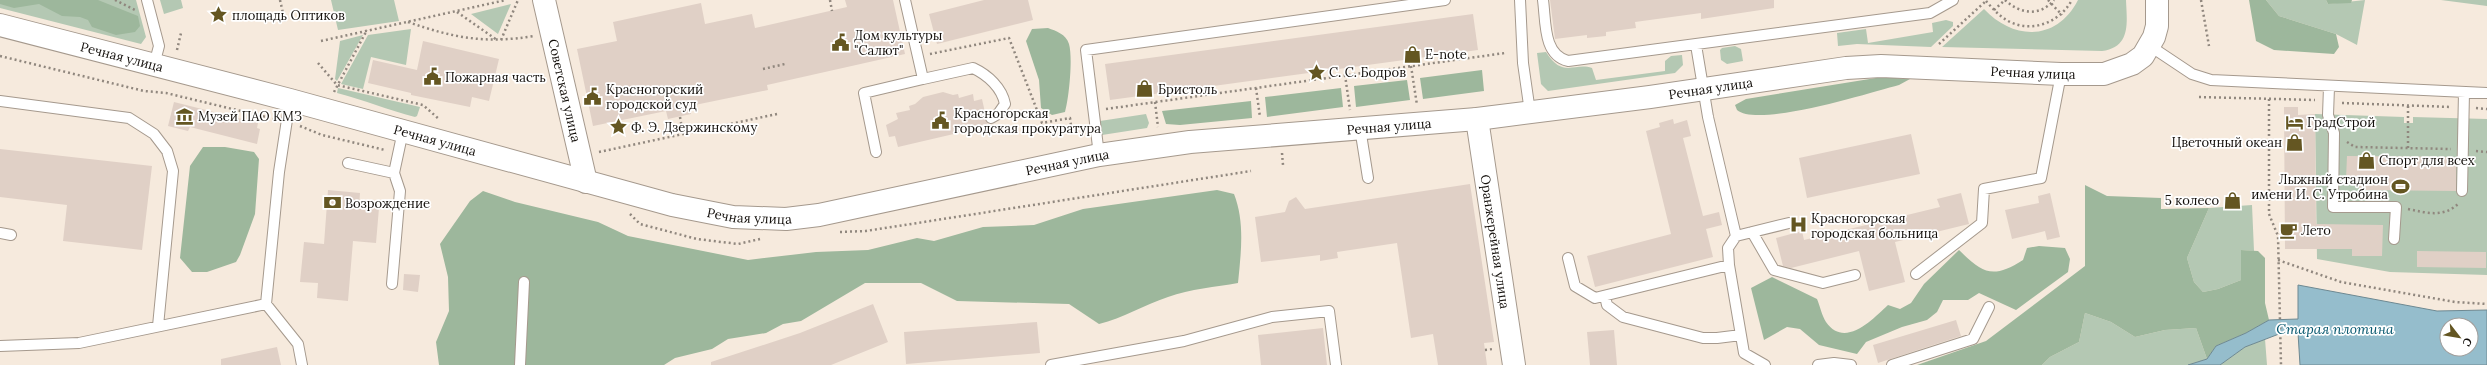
<svg xmlns="http://www.w3.org/2000/svg" width="2487" height="365" font-family="Lora,serif">
	<rect width="100%" height="100%" fill="#f6eadd"/>
	<path fill="#b4c8b3" d="M0,0H136L146,37L141,44L0,8Z
		M160,0H181L183,8L164,14Z
		M331,0H394L399,21L338,30Z
		M2078,0H2126C2127,23 2131,47 2102,51L1942,47L1984,9C2014,41 2057,41 2078,0Z
		M2266,0H2326L2328,4L2365,0L2357,45L2336,34L2279,16Z
		M2441,0H2487V6Z
		M511,4L498,34L471,14Z
		M1946,20L1953,22V26L1931,47L1857,44L1838,46L1837,33L1866,29L1868,43L1933,32L1932,23Z
		M411,29L406,65L371,57L363,89L341,84L368,35Z
		M363,35L337,81L335,79L340,41Z
		M1735,46L1741,49L1743,61L1727,64L1721,60L1720,50L1722,48Z
		M1546,52C1563,79 1574,62 1592,68L1596,80L1665,71V61L1671,56L1682,55L1683,65L1675,73L1548,91L1541,84L1537,53Z
		M338,88L420,107L417,116L415,117C388,110 364,100 337,93Z
		M1146,114L1149,123L1147,128L1102,135L1100,121Z
		M2315,114L2404,117V123H2413V117L2487,119V275L2390,272L2317,259Z
		M2252,205L2254,251L2241,250V280L2218,289L2203,292L2194,282L2187,258L2209,208Z
		M2085,313L2111,322L2135,337L2165,330L2196,328L2207,359L2188,365H2042L2050,357L2079,342Z
		M2265,339L2267,365H2220L2245,347Z"/>
	<path fill="#9db79c" d="M0,0H98L138,16L140,26L135,32L116,35L92,27L88,20L80,17L62,16L39,4L14,8L0,4Z
		M2249,0H2266L2279,16L2336,34L2339,47L2334,54L2274,50L2256,41Z
		M2326,0H2352L2351,3L2328,4Z
		M1048,28C1056,31 1066,34 1069,44C1073,58 1069,98 1065,112L1052,115L1041,108L1039,80L1026,41L1032,29Z
		M1482,70L1484,91L1423,99L1420,78Z
		M1882,77L1910,79L1899,85C1869,93 1758,128 1737,110L1735,105L1746,99Z
		M1407,80L1410,100L1356,107L1354,86Z
		M1341,88L1343,107L1267,117L1265,97Z
		M1251,101L1252,118L1180,125L1166,124L1162,111Z
		M203,147H225L254,152L259,159L255,214L240,255L236,262L207,272H192L180,258L190,166Z
		M2085,185L2107,196L2161,198V209L2209,208L2187,258L2194,282L2203,292L2218,289L2241,280V250L2258,251L2265,258V303L2269,320L2246,333L2216,346L2207,359L2196,328L2165,330L2135,337L2111,322L2085,313L2079,342L2050,357L2042,365H1917L1986,341L2085,266Z
		M1217,190L1234,194C1245,222 1241,253 1238,283C1216,287 1190,289 1168,297C1144,305 1123,318 1099,324L1069,304L957,301L921,283H865L801,321L783,324L766,333L728,339L712,349L675,358L664,365H439L436,342L449,311L448,277L440,244L470,201L483,191L515,202L598,222L628,236L748,260L816,252L868,250L917,238L934,241L983,227L1034,225L1083,209Z
		M2039,246L2065,248L2070,259L2068,272L2016,310L1979,293L1968,300H1943L1937,312L1927,320L1902,327L1866,342L1857,354L1819,345L1800,329L1787,327L1764,340L1751,288L1772,277L1817,299C1820,306 1822,316 1826,322C1845,349 1873,319 1888,305L1900,309L1911,303L1924,284L1959,250C1983,274 1993,279 2023,260L2027,248Z"/>
	<path fill="#95bdcc" stroke="#6e8992" fill-rule="evenodd" d="M2298,285L2437,311L2487,310V365H2300L2298,333L2279,334L2245,347L2220,365H2188L2207,359L2216,346L2246,333L2269,320L2298,319ZM2447,325H2471V349H2447Z"/>
	<path fill="#e0d0c6" d="M845,0H893L905,54L767,85L768,90L690,106L691,114L668,119L666,111L593,126L577,49L617,41L613,22L701,3L705,24L752,14L755,28L847,7Z
		M984,0H1028L1033,20L937,44L929,14Z
		M1550,0H1774V8L1701,19V13L1635,22L1636,28L1606,32V36L1587,38V35L1555,39Z
		M1473,14L1478,50L1110,100L1105,64Z
		M423,41L499,59L489,101L472,97L470,107L411,95V93L368,83L373,60L417,70Z
		M943,92L953,95L958,94L959,98L973,94L974,101L982,99L988,126L898,147L895,136L889,137L886,125L898,119L896,113L910,110L909,106L915,104L923,97Z
		M174,102L258,123L257,128L260,129L257,144L190,127L188,131L168,126Z
		M2284,107H2298V115L2315,114L2316,224L2383,225L2382,256H2352V249H2285Z
		M1673,119L1674,124L1687,120L1691,136L1683,138L1703,216L1719,212L1722,225L1706,229L1713,257L1595,287L1587,256L1671,234L1646,131L1660,127L1659,123Z
		M1911,134L1920,174L1807,198L1799,158Z
		M0,149L152,166L142,250L63,241L67,205L0,197Z
		M2347,156L2456,157V191L2359,190V179H2346Z
		M1470,184L1494,342L1484,343L1487,365H1438L1433,334L1411,338L1397,243L1337,252L1338,258L1320,261V255L1261,262L1255,217L1285,212L1289,201L1296,197L1305,209Z
		M328,190L360,193L359,207L379,208L376,243L353,241L348,301L317,298L318,283L300,282L304,242L324,244Z
		M1961,193L1969,224L1895,242L1905,282L1869,291L1859,251L1791,268L1783,266L1776,238L1802,231L1804,240L1940,207L1937,199Z
		M2050,193L2060,237L2047,240L2045,231L2012,239L2005,210L2039,203L2038,196Z
		M2417,251L2486,252V268L2417,267Z
		M404,274L420,275L418,292L403,290Z
		M873,304L888,342L831,365H711V362L800,333Z
		M1956,320L1961,336L1878,363L1873,345Z
		M1037,322L1040,353L906,364L904,332Z
		M1323,328L1327,365H1261L1258,335Z
		M1614,330L1617,365H1590L1587,332Z
		M277,347L281,365H221V359Z"/>
	<g fill="none" stroke-linecap="round" stroke-linejoin="round">
		<defs>
			<path id="service" d="M147,0L159,46L154,65
				M905,0L923,79L973,68C988,75 1002,88 1005,104L998,114L991,118
				M1520,0L1523,63L1530,112
				M1543,0C1546,22 1543,55 1568,61L1930,13L1953,0
				M1696,45L1708,117L1736,236L1789,223
				M2150,46L2192,74L2211,80L2487,93
				M2329,87L2328,115L2334,133L2333,207H2396L2394,239
				M0,101L129,118L154,134L167,151L173,171L158,326
				M1360,128L1368,178
				M876,152L864,93L923,79
				M1099,155L1086,50L1445,0
				M348,163L394,173
				M2462,191L2464,92
				M1752,232L1774,270L1823,283L1855,275
				M0,233L11,235
				M1568,258L1575,286L1595,298L1729,265L1728,248L1736,236
				M1729,265L1744,353L1765,365
				M1916,274L1982,223L1984,189L2041,178L2061,74
				M392,284L400,191L394,173L403,131
				M1605,296L1607,305L1623,317L1703,338H1717L1741,335
				M266,304L298,344L302,365
				M0,346L79,343L266,304L279,172L290,100
				M520,365L524,282
				M1051,365L1184,341L1272,317L1329,311L1336,365
				M1818,365L1834,363L1851,365
				M1892,365L1973,339L1989,307"/>
			<g id="tertiary">
				<path id="s1" d="M544,0L586,182"/>
			</g>
			<g id="secondary">
				<path id="s2" d="M0,25L290,100L672,205L733,217L786,219L819,215L1099,155L1190,142L1477,119L1650,97L1846,68L1881,66L2061,74H2104L2132,64L2143,56L2154,37L2157,26V0"/>
				<path id="s3" d="M1477,119L1514,365"/>
			</g>
		</defs>
		<use href="#service" stroke="#a5998d" stroke-width="12"/>
		<use href="#tertiary" stroke="#a5998d" stroke-width="24"/>
		<use href="#secondary" stroke="#a5998d" stroke-width="24"/>
		<path stroke="#90877e" stroke-width="2.5" stroke-dasharray="2 3" stroke-linecap="butt" d="M115,0L135,10
			M280,0L285,22
			M830,0L832,11
			M2005,0C2020,14 2040,17 2054,0
			M2048,0L2062,15
			M2201,0L2209,46
			M1986,1C1993,9 2000,17 2010,22C2033,33 2060,22 2072,0
			M1994,10L2005,0
			M457,12L497,40
			M408,22C454,38 485,44 534,36
			M501,40L518,0
			M321,41L506,0
			M1939,44L1987,0
			M177,50L181,33
			M930,54L1009,38L1042,123L1070,118L1072,133L1084,131
			M0,56L144,91L166,93L274,119
			M318,63L337,85L423,105L440,120
			M1411,66L1417,105
			M763,69L785,64
			M1345,75L1350,110
			M1256,88L1260,117
			M334,92L367,30
			M2199,97L2315,100
			M2269,99V214L2278,236L2281,365
			M1155,102L1158,127
			M2342,103L2451,107
			M2476,108L2487,109
			M1106,109L1505,53
			M680,117L683,134
			M300,126L322,135L385,150
			M2347,142L2355,147L2451,149
			M2408,148V106
			M2476,151L2487,152
			M599,152L777,114
			M1282,153L1283,165
			M2408,209C2427,213 2444,218 2459,203
			M630,214L640,224L697,239L738,244L760,239
			M840,232L866,231L1251,171
			M2278,260L2341,282L2455,302L2487,304
			M1485,350L1493,349"/>
		<use href="#service" stroke="#fff" stroke-width="10"/>
		<use href="#tertiary" stroke="#fff" stroke-width="22"/>
		<use href="#secondary" stroke="#fff" stroke-width="22"/>
	</g>
	<defs>
		<symbol id="sight-bare" viewBox="-9 -9 18 18"><path d="M0-6L1.8-2.2L6-1.7L2.9 1.2L3.7 5.4L0 3.3L-3.7 5.4L-2.9 1.2L-6-1.7L-1.8-2.2Z" fill="#645622" stroke="#fff" stroke-width="2.5" paint-order="stroke"/></symbol>
		<symbol id="civic-bare" viewBox="-9 -9 18 18"><path d="M-.6-6.5H3V-4.5H.6V-3L4-1V1h2V6H-6V1h2V-1L-.6-3ZM-1.2 2.5V6h2.4V2.5Z" fill="#645622" stroke="#fff" stroke-width="2.5" paint-order="stroke"/></symbol>
		<symbol id="shop-bare" viewBox="-9 -9 18 18"><path d="M-5-2.5h2.3a2.7 3.5 0 0 1 5.4 0H5L5.5 6h-11ZM-1.5-2.5h3a1.5 2.3 0 0 0-3 0Z" fill="#645622" stroke="#fff" stroke-width="2.5" paint-order="stroke"/></symbol>
		<symbol id="museum-bare" viewBox="-9 -9 18 18"><path d="M0-6L6-3V-2H-6V-3ZM-5-1h2V3h-2ZM-1-1h2V3h-2ZM3-1h2V3H3ZM-6 4H6V6H-6Z" fill="#645622" stroke="#fff" stroke-width="2.5" paint-order="stroke"/></symbol>
		<symbol id="hotel-bare" viewBox="-9 -9 18 18"><path d="M-6-4.5h1.5V1H6V5H4.5V3h-9V5H-6ZM-4 0a1.8 1.8 0 1 1 3.6 0ZM.5 0V-2.5h3Q6-2.5 6 0Z" fill="#645622" stroke="#fff" stroke-width="2.5" paint-order="stroke"/></symbol>
		<symbol id="stadium-bare" viewBox="-9 -9 18 18"><path d="M0-5a6.5 5 0 1 0 0 10a6.5 5 0 1 0 0-10ZM-3.5-1.8h7v3.6h-7Z" fill="#645622" stroke="#fff" stroke-width="2.5" paint-order="stroke"/></symbol>
		<symbol id="bank-bare" viewBox="-9 -9 18 18"><path d="M-6-4H6V4H-6ZM0-2.3a2.3 2.3 0 1 0 0 4.6a2.3 2.3 0 1 0 0-4.6Z" fill="#645622" stroke="#fff" stroke-width="2.5" paint-order="stroke"/></symbol>
		<symbol id="hospital-bare" viewBox="-9 -9 18 18"><path d="M-5-5h3v3.5h4V-5h3V5h-3V1.5h-4V5h-3Z" fill="#645622" stroke="#fff" stroke-width="2.5" paint-order="stroke"/></symbol>
		<symbol id="cafe-bare" viewBox="-9 -9 18 18"><path d="M-5.5-4.5H6V0H3Q3 3.5 0 3.5H-2.5Q-5.5 3.5-5.5 0ZM3-3.2v2h1.7v-2ZM-6 4.5H4V6H-6Z" fill="#645622" stroke="#fff" stroke-width="2.5" paint-order="stroke"/></symbol>
	</defs>
	<g fill-rule="evenodd">
		<use href="#sight-bare" x="206" y="2" width="25" height="25"/>
		<use href="#civic-bare" x="828" y="30" width="25" height="25"/>
		<use href="#shop-bare" x="1400" y="42" width="25" height="25"/>
		<use href="#sight-bare" x="1304" y="60" width="25" height="25"/>
		<use href="#civic-bare" x="420" y="64" width="25" height="25"/>
		<use href="#shop-bare" x="1132" y="76" width="25" height="25"/>
		<use href="#civic-bare" x="580" y="84" width="25" height="25"/>
		<use href="#museum-bare" x="172" y="104" width="25" height="25"/>
		<use href="#civic-bare" x="928" y="108" width="25" height="25"/>
		<use href="#hotel-bare" x="2282" y="110" width="25" height="25"/>
		<use href="#sight-bare" x="606" y="114" width="25" height="25"/>
		<use href="#shop-bare" x="2282" y="130" width="25" height="25"/>
		<use href="#shop-bare" x="2354" y="148" width="25" height="25"/>
		<use href="#stadium-bare" x="2388" y="174" width="25" height="25"/>
		<use href="#shop-bare" x="2220" y="188" width="25" height="25"/>
		<use href="#bank-bare" x="320" y="190" width="25" height="25"/>
		<use href="#hospital-bare" x="1786" y="212" width="25" height="25"/>
		<use href="#cafe-bare" x="2276" y="218" width="25" height="25"/>
	</g>
	<g text-anchor="middle" stroke-width="3.5" stroke-linejoin="round" paint-order="stroke">
		<g font-size="13" fill="#130f0b" stroke="#fff" text-anchor="start">
			<text x="232" y="20">площадь Оптиков</text>
			<text x="854" y="40">Дом культуры<tspan x="854" dy="15">"Салют"</tspan></text>
			<text x="1425" y="59">E-note</text>
			<text x="1329" y="77">С. С. Бодров</text>
			<text x="445" y="82">Пожарная часть</text>
			<text x="606" y="94">Красногорский<tspan x="606" dy="15">городской суд</tspan></text>
			<text x="1158" y="94">Бристоль</text>
			<text x="954" y="118">Красногорская<tspan x="954" dy="15">городская прокуратура</tspan></text>
			<text x="198" y="121">Музей ПАО КМЗ</text>
			<text x="2307" y="127">ГрадСтрой</text>
			<text x="631" y="132">Ф. Э. Дзержинскому</text>
			<text x="2282" y="147" text-anchor="end">Цветочный океан</text>
			<text x="2379" y="165">Спорт для всех</text>
			<text x="2388" y="184" text-anchor="end">Лыжный стадион<tspan x="2388" dy="15">имени И. С. Утробина</tspan></text>
			<text x="2219" y="205" text-anchor="end">5 колесо</text>
			<text x="345" y="208">Возрождение</text>
			<text x="1811" y="223">Красногорская<tspan x="1811" dy="15">городская больница</tspan></text>
			<text x="2301" y="235">Лето</text>
		</g>
		<g font-size="13" fill="#130f0b" stroke="#fff">
			<text dy="5" stroke="none"><textPath href="#s2" startOffset="126">Речная улица</textPath></text>
			<text dy="5" stroke="none"><textPath href="#s2" startOffset="2070">Речная улица</textPath></text>
			<text dy="5" stroke="none"><textPath href="#s2" startOffset="1746">Речная улица</textPath></text>
			<text dy="5" stroke="none"><textPath href="#s1" startOffset="93">Советская улица</textPath></text>
			<text dy="5" stroke="none"><textPath href="#s2" startOffset="1422">Речная улица</textPath></text>
			<text dy="5" stroke="none"><textPath href="#s2" startOffset="450">Речная улица</textPath></text>
			<text dy="5" stroke="none"><textPath href="#s2" startOffset="1098">Речная улица</textPath></text>
			<text dy="5" stroke="none"><textPath href="#s2" startOffset="774">Речная улица</textPath></text>
			<text dy="5" stroke="none"><textPath href="#s3" startOffset="124">Оранжерейная улица</textPath></text>
		</g>
		<g font-size="14" font-style="italic" fill="#07586f" stroke="#fff">
			<text x="2335" y="334">Старая плотина</text>
		</g>
	</g>
	<g transform="translate(2459 337) rotate(121)"><circle r="19" fill="#ffffff" stroke="#a19f9d"/>
	<path d="M0-3L7 15L0 10L-7 15Z" fill="#645622"/>
	<text y="-6" font-size="11" font-weight="bold" text-anchor="middle" fill="#130f0b">С</text>
	</g>
</svg>
